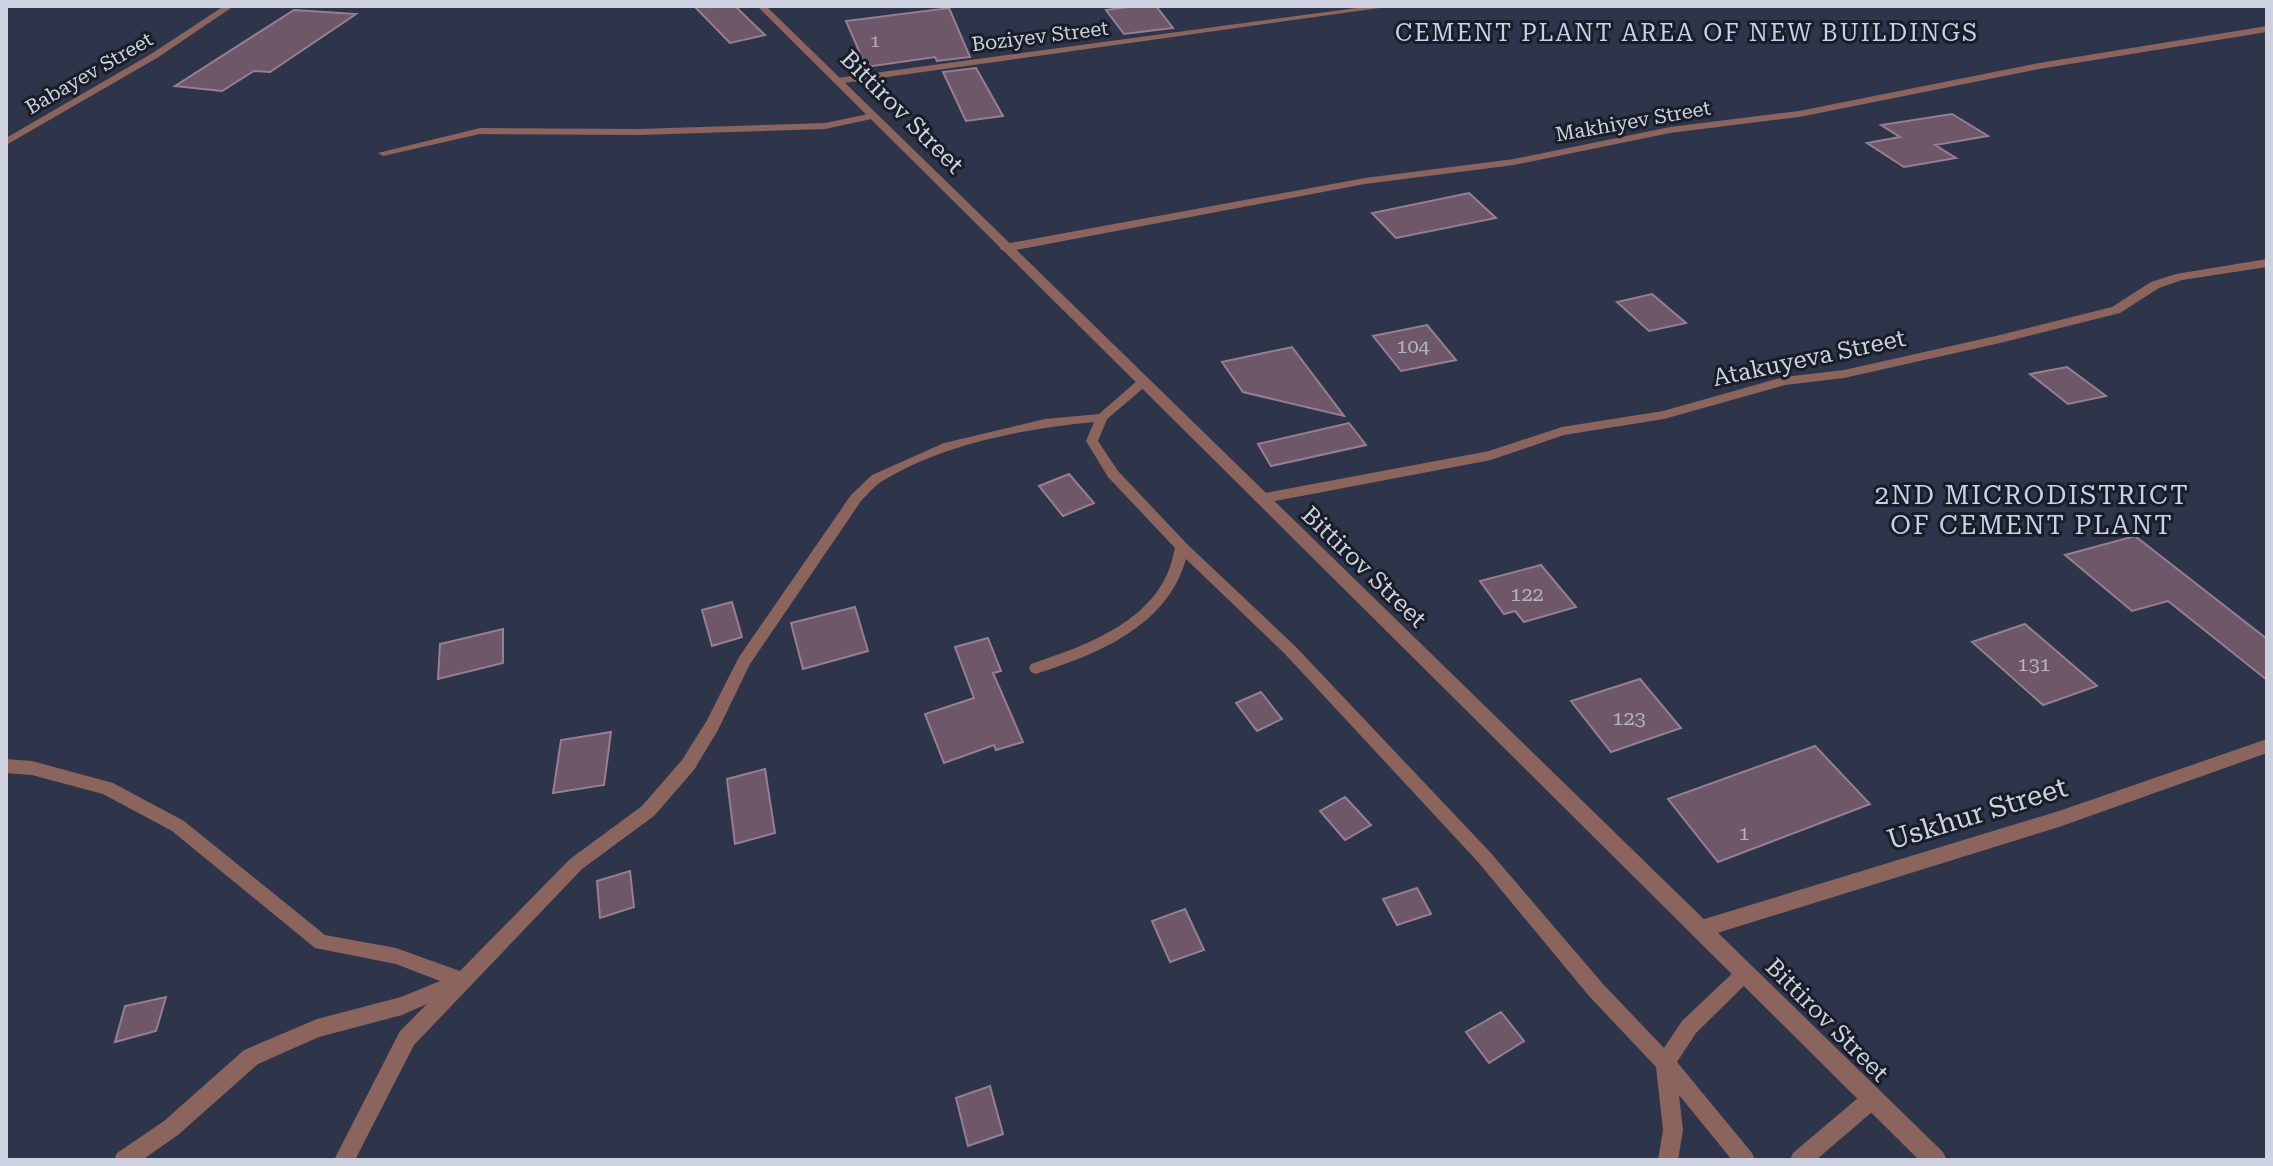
<svg xmlns="http://www.w3.org/2000/svg" width="2273" height="1166" font-family="'Roboto Serif',serif">
	<rect width="100%" height="100%" fill="#2e354b"/>
	<path fill="#6d5769" stroke="#977e92" stroke-width="2" d="M694,6H735L765,35L730,43Z
		M1136,6H1156L1173,28L1124,34L1106,10Z
		M949,8L970,57L937,61L935,57L866,67L846,21Z
		M294,10L356,14L270,72L254,71L222,91L175,86Z
		M976,68L1003,116L966,121L943,72Z
		M1952,114L1988,136L1935,145L1956,158L1904,167L1867,143L1900,137L1881,125Z
		M1469,193L1496,218L1396,238L1372,213Z
		M1652,294L1686,323L1649,331L1617,302Z
		M1427,325L1456,360L1401,371L1373,336Z
		M1292,347L1344,416L1243,392L1222,362Z
		M2067,367L2106,396L2068,404L2030,374Z
		M1349,423L1366,445L1271,466L1258,444Z
		M1069,474L1094,503L1063,516L1039,486Z
		M2135,536L2267,639V680L2168,601L2132,611L2065,555Z
		M1541,565L1576,607L1524,622L1515,611L1504,614L1480,581Z
		M732,602L742,637L712,646L702,610Z
		M855,607L868,651L803,669L791,623Z
		M2025,624L2097,686L2043,705L1972,642Z
		M503,629V663L438,679L440,644Z
		M988,638L1001,671L993,673L1023,742L996,750L994,745L944,763L925,714L974,698L955,647Z
		M1640,679L1681,728L1611,752L1571,701Z
		M1261,692L1282,719L1257,731L1236,703Z
		M611,732L604,785L553,793L561,740Z
		M1815,746L1870,804L1718,862L1668,799Z
		M765,769L775,833L735,844L727,779Z
		M1345,797L1371,825L1345,840L1320,811Z
		M630,871L634,907L600,918L597,881Z
		M1417,888L1431,914L1397,925L1383,899Z
		M1185,909L1204,950L1170,962L1152,921Z
		M166,997L156,1031L115,1042L125,1006Z
		M1501,1012L1524,1041L1489,1063L1466,1032Z
		M990,1086L1003,1134L968,1146L956,1098Z"/>
	<g fill="none" stroke-linecap="round" stroke-linejoin="round">
		<path fill="#8a645d" fill-rule="evenodd" d="M873,113L877,116L876,118L825,129L639,135L480,134L383,156L378,153L480,128L639,129L825,123Z
			M1142,379L1146,380V386L1107,419L1098,441L1118,471L1187,544L1295,646L1490,852L1603,984L1664,1048L1682,1021L1740,966L1746,963L1752,966L1755,972L1752,978L1696,1033L1677,1062L1752,1153L1755,1160H1732L1679,1095L1683,1130L1678,1160H1658L1663,1130L1656,1067L1589,996L1478,862L1285,654L1186,559C1167,627 1097,654 1036,674L1031,672L1029,668L1031,664C1081,647 1146,625 1168,572C1171,565 1173,556 1175,548L1108,477L1086,441L1094,422C1023,429 946,443 884,480C875,485 868,494 861,501L750,664L718,730L694,770L654,816L582,869L414,1045L355,1160H334L400,1031L427,1004L402,1015L319,1037L258,1064L178,1135L142,1160H114L117,1153L164,1121L244,1050L317,1019L401,997L440,981L396,964L315,948L172,831L103,794L32,775L6,773V759L32,761L113,783L184,821L325,935L396,948L460,971L570,859L642,806L682,760L706,722L739,657L851,495L872,475L944,443L1045,419L1099,414L1138,380Z
			M1872,1089L1879,1092L1882,1099L1879,1106L1816,1160H1790L1793,1153L1865,1092Z"/>
		<path fill="#8a645d" fill-rule="evenodd" d="M1371,6H1394L837,84L832,81L837,78Z
			M2267,26V32L2039,69L1799,117L1670,133L1514,165L1365,184L1005,252L999,248L1005,244L1365,178L1514,159L1670,127L1799,111L2039,63Z
			M2267,259V267L2182,280L2159,288L2120,313L2000,343L1844,378L1785,385L1664,419L1564,435L1491,460L1260,504L1253,499L1260,494L1489,451L1562,427L1663,411L1784,377L1844,370L2000,335L2112,307L2151,282L2176,274Z
			M2267,739V753L2059,827L1701,938L1694,936L1691,929L1694,922L1701,920L2059,811Z"/>
		<path fill="#8a645d" fill-rule="evenodd" d="M224,6H234L157,58L6,145V138L151,54Z
			M757,6H766L1943,1152L1947,1160H1919Z"/>
	</g>
	<g text-anchor="middle" stroke-width="6" stroke-linejoin="round" paint-order="stroke">
		<g font-size="18" fill="#b5b2c2">
			<text x="875" y="47">1</text>
		</g>
		<g font-size="20" fill="#cdd1e0" stroke="#191d27">
			<text transform="translate(1040 36) rotate(-7)" y="7">Boziyev Street</text>
			<text transform="translate(89 73) rotate(-30)" y="7">Babayev Street</text>
			<text transform="translate(1633 121) rotate(-10)" y="7">Makhiyev Street</text>
		</g>
		<g font-size="20" fill="#b5b2c2">
			<text x="1413" y="353">104</text>
			<text x="1527" y="601">122</text>
			<text x="2034" y="671">131</text>
			<text x="1629" y="725">123</text>
			<text x="1744" y="840">1</text>
		</g>
		<g font-size="24" letter-spacing="2" fill="#c7d1ee" stroke="#191d27">
			<text x="1687" y="41">CEMENT PLANT AREA OF NEW BUILDINGS</text>
		</g>
		<g font-size="24" fill="#cdd1e0" stroke="#191d27">
			<text transform="translate(902 112) rotate(45)" y="8">Bittirov Street</text>
			<text transform="translate(1809 358) rotate(-12)" y="8">Atakuyeva Street</text>
			<text transform="translate(1364 567) rotate(44)" y="8">Bittirov Street</text>
			<text transform="translate(1827 1020) rotate(45)" y="8">Bittirov Street</text>
		</g>
		<g font-size="26" letter-spacing="2" fill="#c7d1ee" stroke="#191d27">
			<text x="2032" y="504">2ND MICRODISTRICT<tspan x="2032" dy="30">OF СEMENT PLANT</tspan></text>
		</g>
		<g font-size="28" fill="#cdd1e0" stroke="#191d27">
			<text transform="translate(1977 813) rotate(-17)" y="10">Uskhur Street</text>
		</g>
	</g>
	<rect width="2273" height="1166" fill="none" stroke="#cdd1e0" stroke-width="16"/>
</svg>
